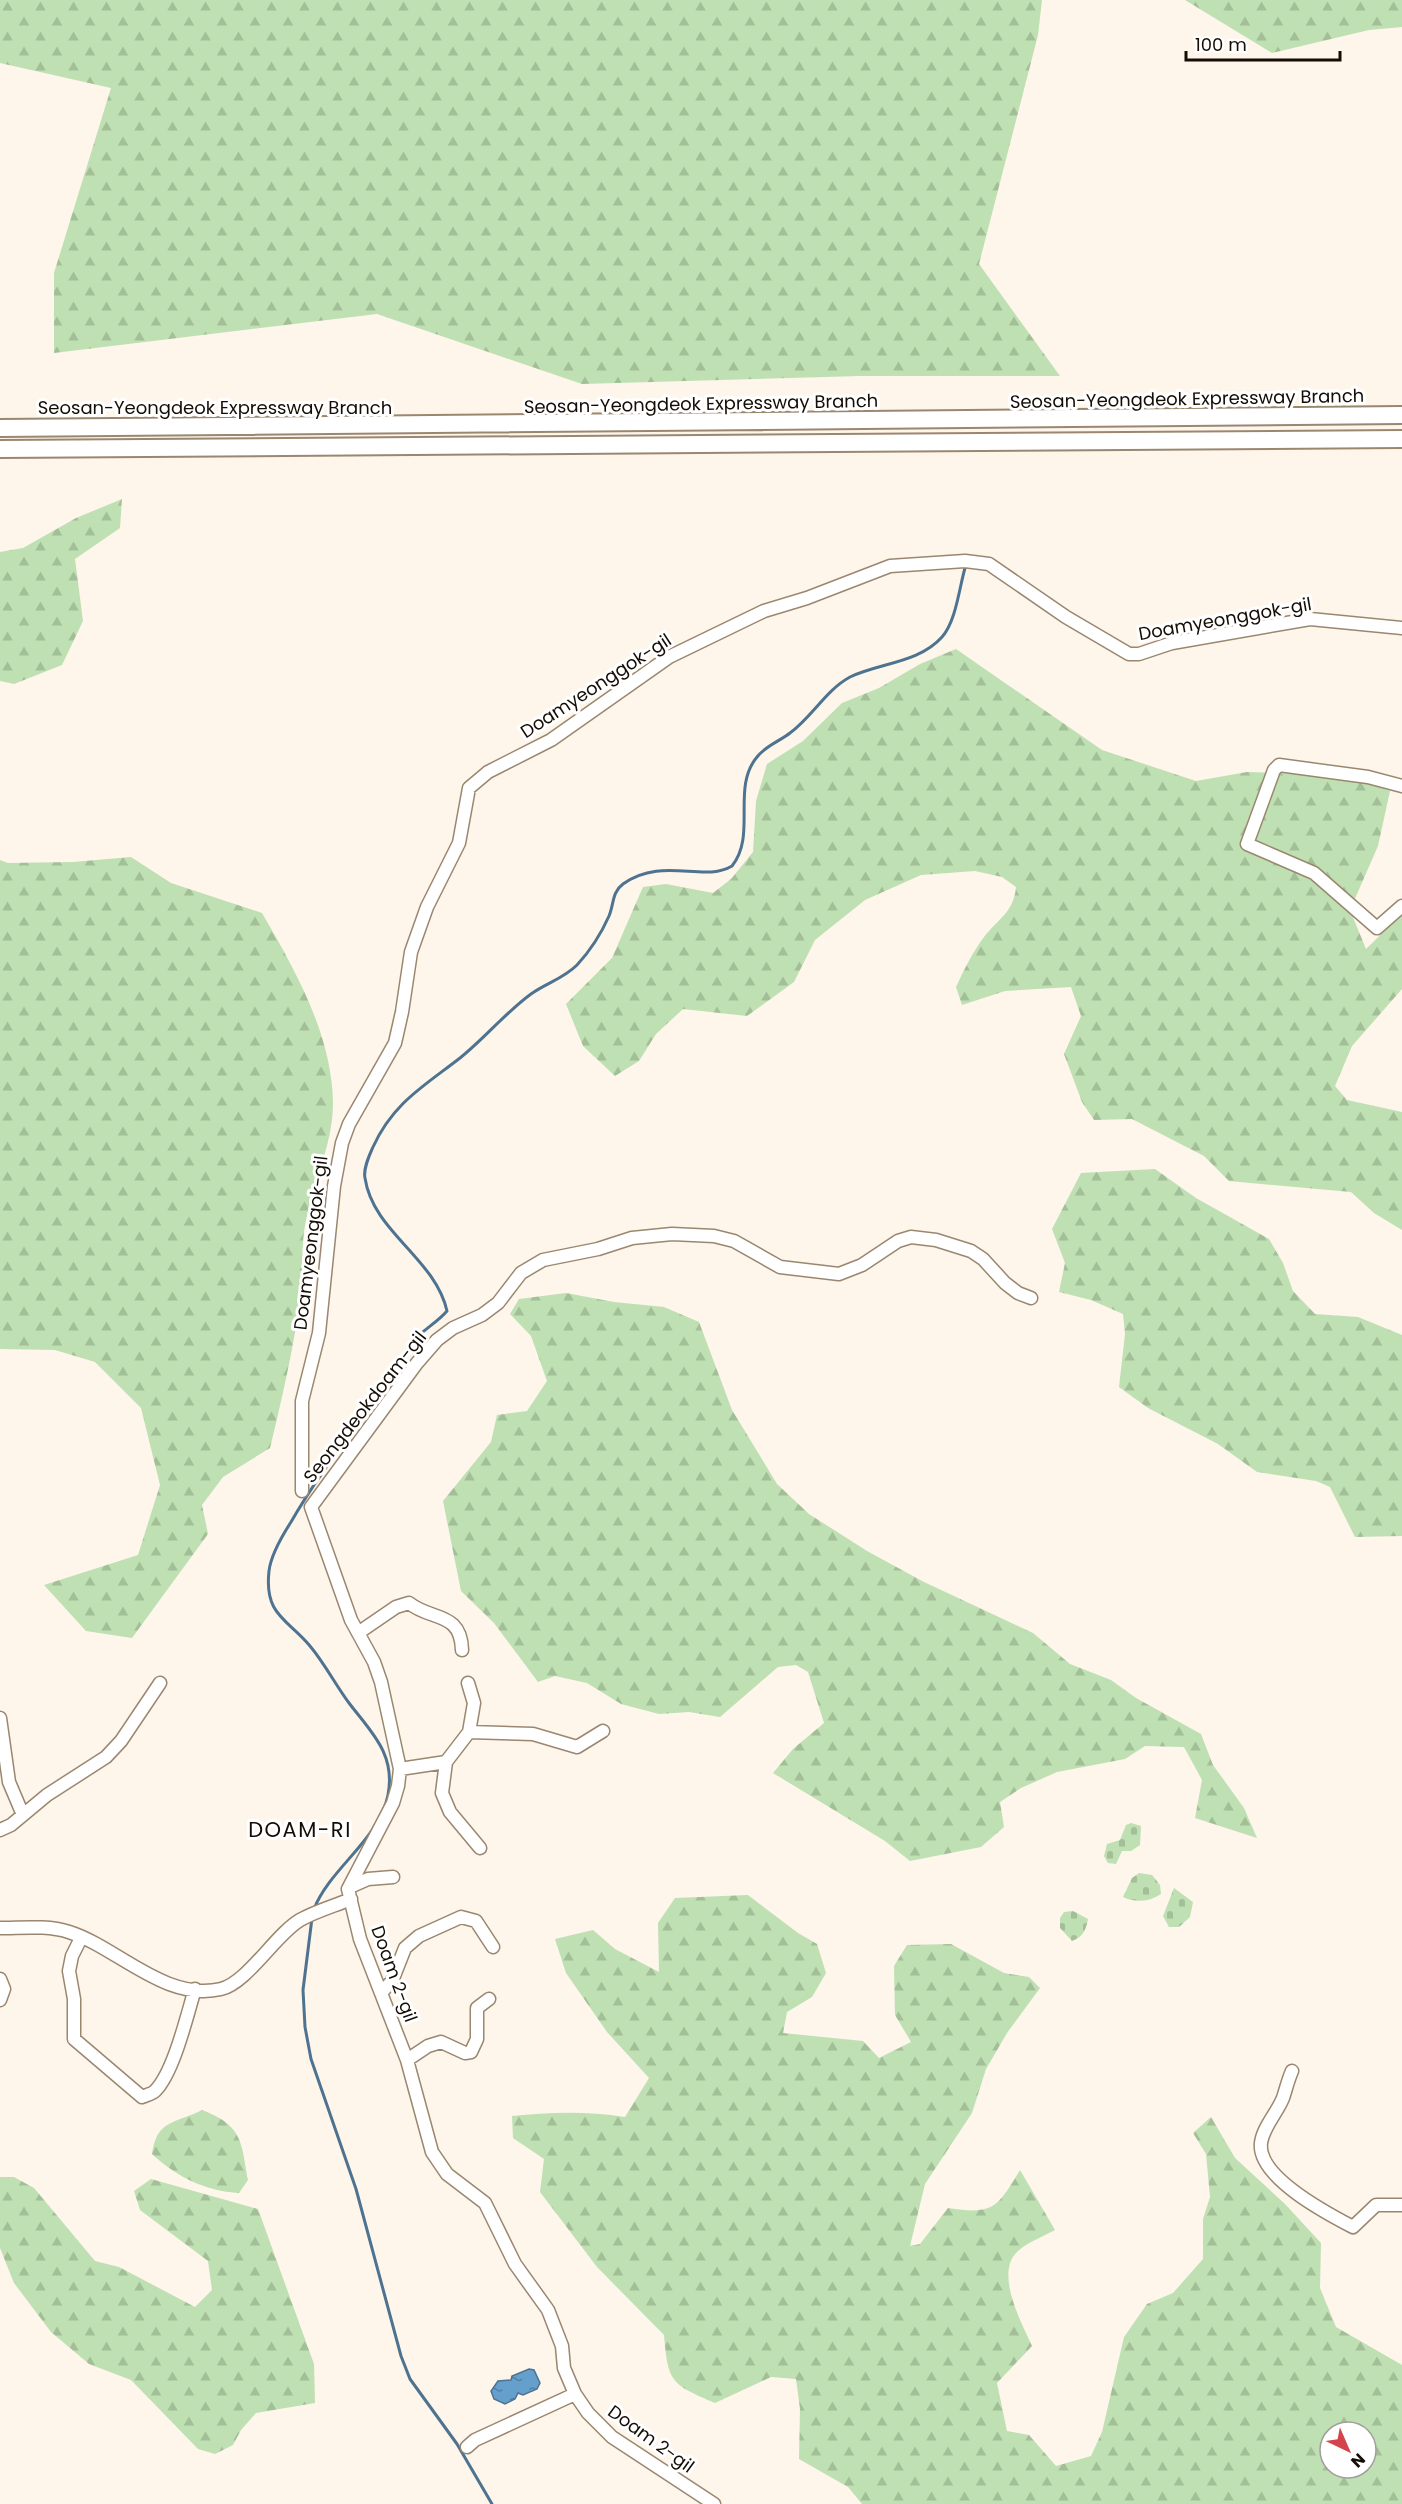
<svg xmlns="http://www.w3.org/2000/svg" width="1402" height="2504" font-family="Poppins,sans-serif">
	<defs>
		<pattern id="forest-firs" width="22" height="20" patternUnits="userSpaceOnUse" patternTransform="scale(1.5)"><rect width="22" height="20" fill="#bfe0b3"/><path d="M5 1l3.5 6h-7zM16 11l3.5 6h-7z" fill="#a3bf98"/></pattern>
		<pattern id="cemetery-stones" width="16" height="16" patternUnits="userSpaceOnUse" patternTransform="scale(1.5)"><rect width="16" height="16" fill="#bfe0b3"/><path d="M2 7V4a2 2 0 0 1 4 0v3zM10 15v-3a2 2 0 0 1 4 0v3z" fill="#a3bf98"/></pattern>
		<pattern id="water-ripples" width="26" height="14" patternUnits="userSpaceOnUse" patternTransform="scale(1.5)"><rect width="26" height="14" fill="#659fcc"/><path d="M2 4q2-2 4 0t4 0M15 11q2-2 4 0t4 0" fill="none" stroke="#5280a4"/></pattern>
	</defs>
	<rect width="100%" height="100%" fill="#fef5eb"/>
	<path fill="url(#forest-firs)" fill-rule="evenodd" d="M0,0H1042L1038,35L979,264L1060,376H860L582,384L377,314L54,353V273L111,88L0,63Z
		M1185,0H1402V27L1369,30L1272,53Z
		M122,499L120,528L75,559L83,621L62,665L14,684L0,681V552L23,548L76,518Z
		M956,649L1102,750L1196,781L1247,772L1347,775L1390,791L1378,846L1350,910L1366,949L1402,914V989L1352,1046L1335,1086L1347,1100L1402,1112V1230L1374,1213L1351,1192L1229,1181L1204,1156L1132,1119L1094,1120L1082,1102L1064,1054L1081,1016L1071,987L1005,991L962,1005L956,987C964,970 972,953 984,937C998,919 1014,912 1016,887L1002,877L975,871L921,875L865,900L815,940L794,982L747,1016L683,1009L656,1034L639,1061L615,1076L583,1046L566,1004L612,958L643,887L666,884L713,893L731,879L753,852L756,801L767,764L803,741L842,703L879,688L920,664Z
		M131,857L171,883L262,913C295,970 332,1034 333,1103C333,1147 310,1189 304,1232C301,1255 303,1278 300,1301C293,1350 282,1399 270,1448L223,1477L202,1505L208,1534L132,1638L86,1631L44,1585L138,1555L160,1485L141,1408L95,1362L55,1350L0,1349V860L8,863L73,862Z
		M1155,1169L1196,1198L1269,1239L1283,1263L1293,1291L1315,1314L1358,1317L1402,1335V1536L1355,1537L1330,1487L1316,1481L1257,1472L1218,1444L1148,1408L1119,1387L1125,1334L1123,1314L1091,1300L1059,1292L1065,1263L1052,1229L1081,1173Z
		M566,1293L614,1302L664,1307L699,1322L732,1410L777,1484L809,1514L867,1551L924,1582L1033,1633L1070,1664L1111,1680L1136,1698L1201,1734L1213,1765L1244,1808L1257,1838L1195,1818L1202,1780L1184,1747L1145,1746L1125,1759L1057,1772L1021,1788L1000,1802L1004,1827L981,1847L910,1861L885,1841L773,1773L793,1749L824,1723L808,1672L796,1665L778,1667L720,1717L689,1712L659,1714L621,1704L587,1683L555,1676L538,1682L494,1623L461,1591L443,1501L491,1442L497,1415L527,1411L547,1381L531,1336L510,1314L519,1299Z
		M748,1895L798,1933L817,1944L826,1973L812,1997L787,2012L783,2033L863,2041L879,2058L911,2042L895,2015L894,1966L907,1945L951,1944L1004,1973L1029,1977L1040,1988L1007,2033L986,2069L972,2113L925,2184L910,2246L920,2244L948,2208C994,2215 997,2208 1020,2170L1055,2230C1044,2236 1028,2242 1018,2251C994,2272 1021,2322 1032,2346L997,2383L1007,2431L1029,2435L1056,2466L1091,2456L1102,2432L1124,2337L1147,2304L1173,2293L1203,2259V2219L1210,2197L1206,2154L1193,2133L1211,2117L1235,2158L1285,2204L1321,2243L1320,2288L1336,2327L1402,2365V2504H862L848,2487L799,2459L800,2409L796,2379L771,2377L715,2403C672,2384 668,2384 664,2335L597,2267L540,2192L544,2159L513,2138L512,2116C550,2112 587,2111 625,2117L649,2078L607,2032L566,1973L555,1939L593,1930L615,1949L659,1972L658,1923L675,1898ZM1330,2432H1366V2468H1330Z
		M202,2110C243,2126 241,2141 248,2180L239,2193C205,2191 177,2177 152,2154C157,2119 175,2124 202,2110Z
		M0,2177H14L34,2188L95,2261L119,2267L195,2307L212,2290L208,2261L140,2210L134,2191L151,2179L258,2209L314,2364L315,2403L256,2413L241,2430L233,2445L215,2454L198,2449L131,2380L89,2364L51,2332L14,2283L0,2248Z"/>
	<path fill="url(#cemetery-stones)" d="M1131,1823L1141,1826L1140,1845L1131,1851H1122L1116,1864L1108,1863L1104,1856L1107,1844L1120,1840L1126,1825Z
		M1139,1873L1152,1875L1160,1885L1161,1894C1149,1902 1136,1903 1123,1897L1132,1878Z
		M1174,1888L1193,1902L1190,1917L1179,1927H1169L1163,1916Z
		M1073,1911L1088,1919C1086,1930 1083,1937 1072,1941L1060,1928V1918L1064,1912Z"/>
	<path fill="url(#water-ripples)" stroke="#4d7390" stroke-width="1.5" d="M529,2369L534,2370L540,2383L537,2389L523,2395L518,2393L515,2399L505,2404L494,2399L491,2391L498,2381L511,2380L512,2376Z"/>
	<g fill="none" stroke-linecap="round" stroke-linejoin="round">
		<path stroke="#4d7390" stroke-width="3" d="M314,1909C330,1868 379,1840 388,1795C396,1754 371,1732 349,1703C335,1684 325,1664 310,1646C288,1619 264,1616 269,1571C271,1554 282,1536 291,1522C320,1471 356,1428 390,1380C397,1369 402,1356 410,1345C420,1331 436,1324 447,1311C435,1258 373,1232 365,1178C363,1169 369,1156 373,1147C393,1103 424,1086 460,1058C485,1038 505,1013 531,994C546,983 563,979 577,965C590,951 601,934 609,916C614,904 612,892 623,884C662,856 704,883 732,866C757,835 731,788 757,757C765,746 780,741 790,733C812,717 826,690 850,677C879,663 919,663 942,637C956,621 959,589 965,568
			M312,1918L303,1990L305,2027L311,2059L356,2189L401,2356L410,2379L457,2444L492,2504"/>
		<defs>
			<path id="minor" d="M1402,786L1368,777L1279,765L1274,770L1247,844L1314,873L1377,928L1402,906
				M302,1491V1401L319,1333L334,1186L342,1143L349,1124L395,1043L402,1012L411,952L427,907L459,843L469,788L488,772L551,740L669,657L764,611L807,598L890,566L965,561L989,564L1066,617L1129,654H1139L1172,643L1310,619L1402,628
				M358,1633L396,1607L409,1603C431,1621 461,1611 462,1650
				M468,1683L474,1703L469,1732L446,1762L442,1793L450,1812L480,1848
				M0,1718L9,1782L23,1815
				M469,1732L533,1734L577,1747L603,1731
				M400,1769L446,1762
				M0,1830L11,1825L47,1795L106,1757L121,1741L160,1683
				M350,1887L368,1879L393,1877
				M0,1928C22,1928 47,1925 69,1932C117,1947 165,2002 221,1989C247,1983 276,1934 300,1920C316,1911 334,1906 351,1899
				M81,1938L72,1956L69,1971L74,1999V2039L142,2097C146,2095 152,2094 155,2091C174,2072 187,2015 195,1989
				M0,1979L4,1989L0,2000
				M381,1993L392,1981L405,1948L419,1936L461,1917L476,1921L493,1947
				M407,2060L428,2046L441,2042L465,2053L471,2052L477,2039V2008L489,1999
				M1292,2071C1288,2080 1286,2089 1283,2098C1277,2113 1263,2127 1261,2143C1257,2177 1328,2214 1353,2227L1376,2205H1402
				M467,2447L475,2440L575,2394
				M714,2504L612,2437L588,2413L575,2394L564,2368L562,2346L548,2310L515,2264L485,2203L447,2174L432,2152L407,2060L360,1939L348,1889L393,1803L398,1786L400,1769L381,1682L374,1662L351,1620L311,1507L417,1363L437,1340L453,1328L482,1315L498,1303L521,1273L543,1260L598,1249L632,1238L672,1234L714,1236L734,1241L780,1267L839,1274L862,1265L898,1241L911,1237L936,1240L971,1251L983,1259L1005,1283L1018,1293L1031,1298"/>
			<path id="highway" d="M0,428L1402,415
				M0,449L1402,439"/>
		</defs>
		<use href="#minor" stroke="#9a876f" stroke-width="15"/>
		<use href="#highway" stroke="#9a876f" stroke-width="20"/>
		<use href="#minor" stroke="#fff" stroke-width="12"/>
		<use href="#highway" stroke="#fff" stroke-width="16"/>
	</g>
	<g text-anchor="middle" stroke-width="6" stroke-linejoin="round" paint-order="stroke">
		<g font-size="18" fill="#140d05" stroke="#fff">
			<text transform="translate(1187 399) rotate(-1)" y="6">Seosan-Yeongdeok Expressway Branch</text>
			<text transform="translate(701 404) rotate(-1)" y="6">Seosan-Yeongdeok Expressway Branch</text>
			<text x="215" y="414">Seosan-Yeongdeok Expressway Branch</text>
			<text transform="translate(1225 619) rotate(-10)" y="6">Doamyeonggok-gil</text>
			<text transform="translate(596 686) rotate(-33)" y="6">Doamyeonggok-gil</text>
			<text transform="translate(311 1243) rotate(-83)" y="6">Doamyeonggok-gil</text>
			<text transform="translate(365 1407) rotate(-52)" y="6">Seongdeokdoam-gil</text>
			<text transform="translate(394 1974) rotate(70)" y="6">Doam 2-gil</text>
			<text transform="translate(651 2439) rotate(36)" y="6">Doam 2-gil</text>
		</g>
		<g font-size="21" letter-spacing="1.5" fill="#140d05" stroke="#fff">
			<text x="300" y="1837">DOAM-RI</text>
		</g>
	</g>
	<g transform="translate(1348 2450) rotate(136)"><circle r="28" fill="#ffffff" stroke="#a19e9b" stroke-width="1.5"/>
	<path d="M0-4.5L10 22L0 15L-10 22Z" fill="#d4444c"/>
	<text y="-9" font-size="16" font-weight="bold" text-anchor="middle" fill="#140d05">N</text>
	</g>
	<path d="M1186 51v9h154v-9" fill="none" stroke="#140d05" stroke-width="3"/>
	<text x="1195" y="51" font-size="18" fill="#140d05" stroke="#ffffff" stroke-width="4.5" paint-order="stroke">100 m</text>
</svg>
